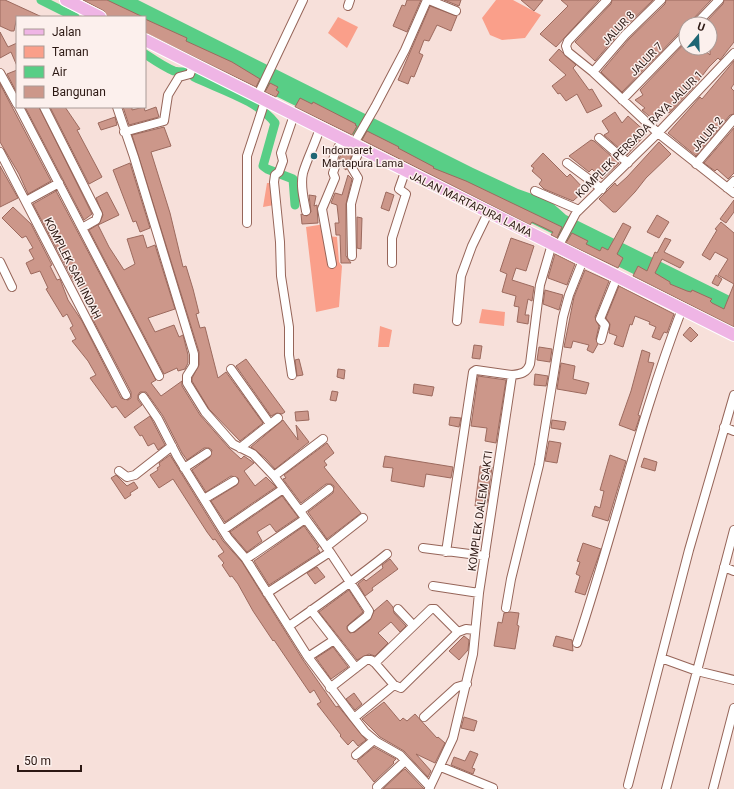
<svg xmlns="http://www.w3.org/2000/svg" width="734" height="789" font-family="Roboto,sans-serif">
	<rect width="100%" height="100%" fill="#f7e0da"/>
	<path fill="#fa9f8a" d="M496,0H513L541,15L525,38L502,40L490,35L482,18Z
		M338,17L358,27L347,48L328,33Z
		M267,183H274V205L263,207Z
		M325,224L328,236L337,237L339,262L342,266L339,307L316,312L306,227Z
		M482,309L505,312L504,326L479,323Z
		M380,326L392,330L389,347H378Z"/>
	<path fill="#58ce86" d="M83,0H138L473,168L518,189L549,200L566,215L734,298V324L145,31V17H117Z"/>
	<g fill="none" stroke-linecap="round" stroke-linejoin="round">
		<path stroke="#58ce86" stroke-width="9" d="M41,0L75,17
			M145,54C154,60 164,67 174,71C181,73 187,71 193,74L194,77C219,89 259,101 275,123L263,166L267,169L293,179L295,205"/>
	</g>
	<path fill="#cc978a" stroke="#9c6a5e" d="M0,0H5L42,17H17L14,31H11L0,26Z
		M83,0H107L143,17H107L104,11Z
		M407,0H421L407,32L393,26L402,5L405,6Z
		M444,0H461L459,6Z
		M521,0H543L534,11Z
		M561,0H599L556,47L540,34L568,6Z
		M612,0H653L621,31L595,61L575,42L611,4Z
		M666,0H711L692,20L691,24H686V29L682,30L622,92L601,72L629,39L665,4Z
		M724,0H734V42L720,60L718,58L709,67L692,89L669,113L666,111L656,122L642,110L645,108L635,100L643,95L640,90L686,42V48H702L710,55V24H704L723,4Z
		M430,6L457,16L451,31L437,25L429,41L424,40L419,53L423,55L414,77L411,76L408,84L398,80Z
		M145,19L187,38L186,41L232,62L260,79L256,87L145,33Z
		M0,32L8,47L17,43V66L11,52L0,58Z
		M559,49L576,65L573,68L589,90L592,89L602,106L587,113L577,94L566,101L560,93L558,94L552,86L566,75L549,60Z
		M734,61V84L731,88L734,91V114L730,115L696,156L668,133L700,97L702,99Z
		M17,70V93L7,74Z
		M270,83L278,87L276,90L279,92L276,97L265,92Z
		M0,84L51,181L28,194L19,174L0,142Z
		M300,98L312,104L313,102L356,124L355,125L357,126L352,135L295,107Z
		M25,107H39L92,214L84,220Z
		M50,107H65L80,129L77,130L102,177L89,184Z
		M123,107H132V110L144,107L145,111L156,107L159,117L129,125Z
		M615,112L622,123L628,116L647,133L627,155L604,135L609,132L602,121Z
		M115,117L117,125L101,130L98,123Z
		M164,127L171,146L151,152L170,213L183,267L186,266L193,289L199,313L196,314L200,328L205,327L218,378L226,372L263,423L240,441L209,409L192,381V378L199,365V352L132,135Z
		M734,128V173L728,179L717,169L715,171L704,163Z
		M367,131L399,147L398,148L434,167L433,168L466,181L562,227L557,238L551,235L553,232L532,222L530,225L362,140Z
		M591,140L594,141L619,163L602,179L592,169L589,172L569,156Z
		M659,142L671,154L646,178L635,192L616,212H613L599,199L615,183L617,186L627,177Z
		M344,148L353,152L346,170L341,166L339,159Z
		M543,153L567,177L570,174L585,190L573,201L544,189L539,184L542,180L532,171L534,168L531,166Z
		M130,163L150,228L140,232L136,221L133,222L113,170Z
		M0,166L18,198L0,207Z
		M348,175L352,179L346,204V256L351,263H341L340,235H336L335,223H339L337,205L331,203L335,193L342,195Z
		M56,191L156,380L151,383L161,396L182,381V386L200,415L229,448L241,459L244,456L254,463L244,471L255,486L266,477L276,487L225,522L211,501L237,485L239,481L238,478L231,476L206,492L192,470L210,457L212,450L209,448H204L187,460L182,453L163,416L146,392H140L138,395V400L142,405L125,418L116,406L112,408L90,378L96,375L88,361L72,341L76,339L70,328L73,326L67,314L63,317L46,289L48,288L40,271L31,274L26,263L34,259L29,250L33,248L26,236L22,238L2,218L13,207L31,224L52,265L50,266L57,280L60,279L68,300L82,321L121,398L128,400L131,398V392L91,316L94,315L76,281L74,282L33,204Z
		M107,192L119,215L98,225L109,247L124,270L135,264L127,239L143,235L147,248L155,245L175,309L148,318L155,332L174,325L179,337L183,335L188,355V363L185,369L178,371L177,368L164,374L89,230L99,224L103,215L96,198Z
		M386,192L394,195L389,211L381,208Z
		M309,195L316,196L314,206L317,205L318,223L302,224L301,214L307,216L311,212Z
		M734,200V212L726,223L720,219Z
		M657,215L669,222L659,238L647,232Z
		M357,217L362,218L361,249L357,248Z
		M721,222L734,233V327L633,276L638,266L647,271L655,252L657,253L665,238L671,240L664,252L684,262L680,268L662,259L655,273L670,282V284L687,291L691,292L692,290L712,299L710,301L712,303L724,309L734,284L718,275L728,259L715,252L710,260L702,255L717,230L715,229Z
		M623,223L631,227L617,254L623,258L618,268L566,243L572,233L588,241L586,244L600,251L602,247L608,250Z
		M511,238L534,246L526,271L516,268L512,280L534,287L532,301L528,299L525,315H529L528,324L517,322L519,307L514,306L516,296L502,292L507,274L500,271Z
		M555,254L575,264L567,285L548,278Z
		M585,270L609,281L595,317L599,326L596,339L598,344L593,353L587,350L589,345L573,341L571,348L564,347L574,297Z
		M716,275L722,279L718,286L712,283Z
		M619,286L674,314L667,333L664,332L660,340L652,337L656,327L649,324L650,322L635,316L632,325L630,324L623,347L614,344L617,336L609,333L610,324L606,318Z
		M545,290L563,295L559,310L543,304Z
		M690,327L698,335L691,342L683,335Z
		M474,345L482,346L480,359L472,358Z
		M539,347L552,349L550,362L537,360Z
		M642,350L650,353L648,362L654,363L638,415L640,416L635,431L619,425L631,391Z
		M246,359L285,412L282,414L277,413L271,416L236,366Z
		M299,359L303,375L297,376L295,360Z
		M561,363L575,366L573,379L589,383L586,394L557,389Z
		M338,369L345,370L344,379L337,377Z
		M535,374L548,376L546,386L534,385Z
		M478,376L506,380L496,443L485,441L487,428L471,426Z
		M414,384L434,387L432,396L413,393Z
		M332,391L338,392L336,401L330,400Z
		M308,411L309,420L296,421L295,412Z
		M150,416L165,445L158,450L154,443L148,446L142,435L140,436L134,427Z
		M450,417L461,418L459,427L449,425Z
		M283,420L298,440L296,425L309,442L275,469L265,458L251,447Z
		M552,420L566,422L564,430L551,428Z
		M549,441L561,443L557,463L545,461Z
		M327,443L334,453L324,461L327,465L324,467L361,513L327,539L308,512L333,493L334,486L331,484H326L301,503L283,479L286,478L284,475Z
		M170,455L223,541L242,562L303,660L336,707L338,706L366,740L358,746L353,740L348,745L340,736L341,735L317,704L321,702L314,690L310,693L274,640L273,641L253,611L238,584L232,576L230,577L222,565L224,563L218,556L224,552L215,539L213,540L207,532L173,479L159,488L150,475L158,470L157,468L160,466L159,463Z
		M610,455L626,461L608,521L592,516L595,506L600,508L604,491L600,490Z
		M385,456L453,467L451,478L426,474L424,487L391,481L393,468L383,467Z
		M644,458L657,462L655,471L641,467Z
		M480,466L492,467L487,503L484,502V507L475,506Z
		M116,475L127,486L134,482L138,488L130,493L131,495L125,499L111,478Z
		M282,496L298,517L276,532L270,524L257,532L262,541L247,552L230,532Z
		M304,526L319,547L317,548L320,552L269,585L254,561Z
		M583,543L601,549L585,595L575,592L580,576L576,574L580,562L577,561Z
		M390,559L398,569L372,588L373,590L365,596L358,584L364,579L366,581L383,568L382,565Z
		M317,567L325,577L315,584L307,573Z
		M349,590L363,612L347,626V629L350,633L355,632L370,620L374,611L387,600L393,607L394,613L406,626L400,632L391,622L378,633L388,643L375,656L369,654L357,660L319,612Z
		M510,612L519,613L517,625L519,626L515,649L494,646L498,622L502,623L504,613Z
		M464,636L469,640L468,650L459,660L449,651Z
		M556,636L572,640L573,651L553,646Z
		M333,647L348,667L331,679L316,658Z
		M354,693L362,704L355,710L346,699Z
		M384,702L400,721L403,718L407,721L415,714L437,738L438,737L445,743L435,763L416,754L431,771L428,777L404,751L380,737L362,719Z
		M464,717L477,721L474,731L461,728Z
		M374,747L396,759L393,762L394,763L374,782L357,761Z
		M470,751L478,754L472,768L475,769L473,774L451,765L454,757L465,761Z
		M405,769L424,789H383L402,771Z"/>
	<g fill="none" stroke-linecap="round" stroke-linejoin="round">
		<defs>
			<path id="street" d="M429,0L456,11
				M607,0L568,41L566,46L568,52L593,72L658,133L734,193
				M348,6L350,0
				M696,24L719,0
				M593,72L625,35L661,0
				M0,73L17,104
				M257,97L303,0
				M622,100L686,34
				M19,107L159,376
				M44,107L98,214L96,220L82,228
				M117,107L134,157L194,354V365L187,376V383L205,412L233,444L253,454L274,476L330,552L369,611L367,616L352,628
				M124,132L164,121L168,95L179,77L190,74L193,65
				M599,138L628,163
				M353,145L375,107L405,50L427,0
				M0,152L126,395
				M567,163L602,189
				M696,164L734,119
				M727,188L734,181
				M535,191L579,210
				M26,201L59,183
				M306,211C304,199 300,186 303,173C307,159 315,144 320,128
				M247,223V156L265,101
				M558,247L576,213L658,133L734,53
				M352,256L351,204L358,178L352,168L360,149
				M0,262L12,287
				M392,263V238L406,194L399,189L405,172
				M332,264L322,209L335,178L333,173L336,164L333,161L334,156L342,140
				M457,321L461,276L472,246L488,213
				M601,340L605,325L600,319L617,277
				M231,369L270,424
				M292,375L289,355V327L281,276L280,242L274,182L275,175L279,172L283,161L281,153L294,115
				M143,397L158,419L177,456L228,538L246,559L308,657L354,718L394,685L401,688L458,632L466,629L475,630
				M724,427L734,431
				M240,448L278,418
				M184,468L207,453
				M119,471L127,477L135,475L172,446
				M274,476L323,439
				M204,499L234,481
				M300,511L329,489
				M223,530L283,489
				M326,547L363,518
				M423,548L485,556
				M446,552L473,372L476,370L512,375
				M246,559L305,519
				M724,567L734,571
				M433,586L479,593
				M267,593L330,552
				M506,608L511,579L539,465L563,317L569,295L583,260
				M398,609L413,625
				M311,610L356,668
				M289,626C322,603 355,580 387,554
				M577,643C614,532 640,418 682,309
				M308,657L334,640
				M661,658L697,671L734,680
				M375,663L394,685
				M330,688L366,660H371L375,663L431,609H435L458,632
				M424,717L457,687L467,684
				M354,718L365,732L377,742L400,755L430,787
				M356,755L374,740
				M441,767L493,788
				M628,785L689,550L734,395
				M377,787L405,761
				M429,789L453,738L473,654L479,593L512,375C521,374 527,373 530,364L540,285L552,244
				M666,789L734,530
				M713,789L734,708"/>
			<path id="primary" d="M66,0L100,17
				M145,40L734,335"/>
		</defs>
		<use href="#street" stroke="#966559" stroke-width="10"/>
		<use href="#primary" stroke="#fff" stroke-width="14"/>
		<use href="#street" stroke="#fff" stroke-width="8"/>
		<use href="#primary" stroke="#efb5e5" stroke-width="12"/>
	</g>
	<circle fill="#1e6674" stroke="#fcf0ed" stroke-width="1.5" cx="314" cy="156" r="4"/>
	<g text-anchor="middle" stroke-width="3" stroke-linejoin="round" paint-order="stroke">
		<g font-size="11" fill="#2c1813" stroke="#fcf0ed">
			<text transform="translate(618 28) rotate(-47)" y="4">JALUR 8</text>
			<text transform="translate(646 59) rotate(-46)" y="4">JALUR 7</text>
			<text transform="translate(639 134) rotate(-45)" y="4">KOMPLEK PERSADA RAYA JALUR 1</text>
			<text transform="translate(707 134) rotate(-50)" y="4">JALUR 2</text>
			<text transform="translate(471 204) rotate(26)" y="4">JALAN MARTAPURA LAMA</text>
			<text transform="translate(73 268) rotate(63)" y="4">KOMPLEK SARI INDAH</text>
			<text transform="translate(480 511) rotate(-82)" y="4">KOMPLEK DALEM SAKTI</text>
		</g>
		<g font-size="11" fill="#2c1813" stroke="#fcf0ed" text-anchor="start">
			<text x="322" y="154">Indomaret<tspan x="322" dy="13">Martapura Lama</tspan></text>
		</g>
	</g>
	<rect x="16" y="16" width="130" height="92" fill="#fcf0ed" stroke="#a99a96"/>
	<rect x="24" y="29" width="20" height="6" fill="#efb5e5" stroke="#a99a96"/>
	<text x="52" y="36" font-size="12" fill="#2c1813">Jalan</text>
	<rect x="24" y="46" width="20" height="12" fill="#fa9f8a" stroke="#a99a96"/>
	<text x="52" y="56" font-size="12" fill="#2c1813">Taman</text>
	<rect x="24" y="66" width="20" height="12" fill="#58ce86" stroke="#a99a96"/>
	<text x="52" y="76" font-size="12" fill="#2c1813">Air</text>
	<rect x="24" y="86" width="20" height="12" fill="#cc978a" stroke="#a99a96"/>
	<text x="52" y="96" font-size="12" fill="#2c1813">Bangunan</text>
	<g transform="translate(698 36) rotate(19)"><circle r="19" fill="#fcf0ed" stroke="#a99a96"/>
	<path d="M0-3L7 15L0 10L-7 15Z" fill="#1e6674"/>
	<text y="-6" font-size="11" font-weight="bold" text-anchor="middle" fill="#2c1813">U</text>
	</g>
	<path d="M18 765v6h63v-6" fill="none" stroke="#2c1813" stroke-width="2"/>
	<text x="24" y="765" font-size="12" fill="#2c1813" stroke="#fcf0ed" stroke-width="3" paint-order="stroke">50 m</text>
</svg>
